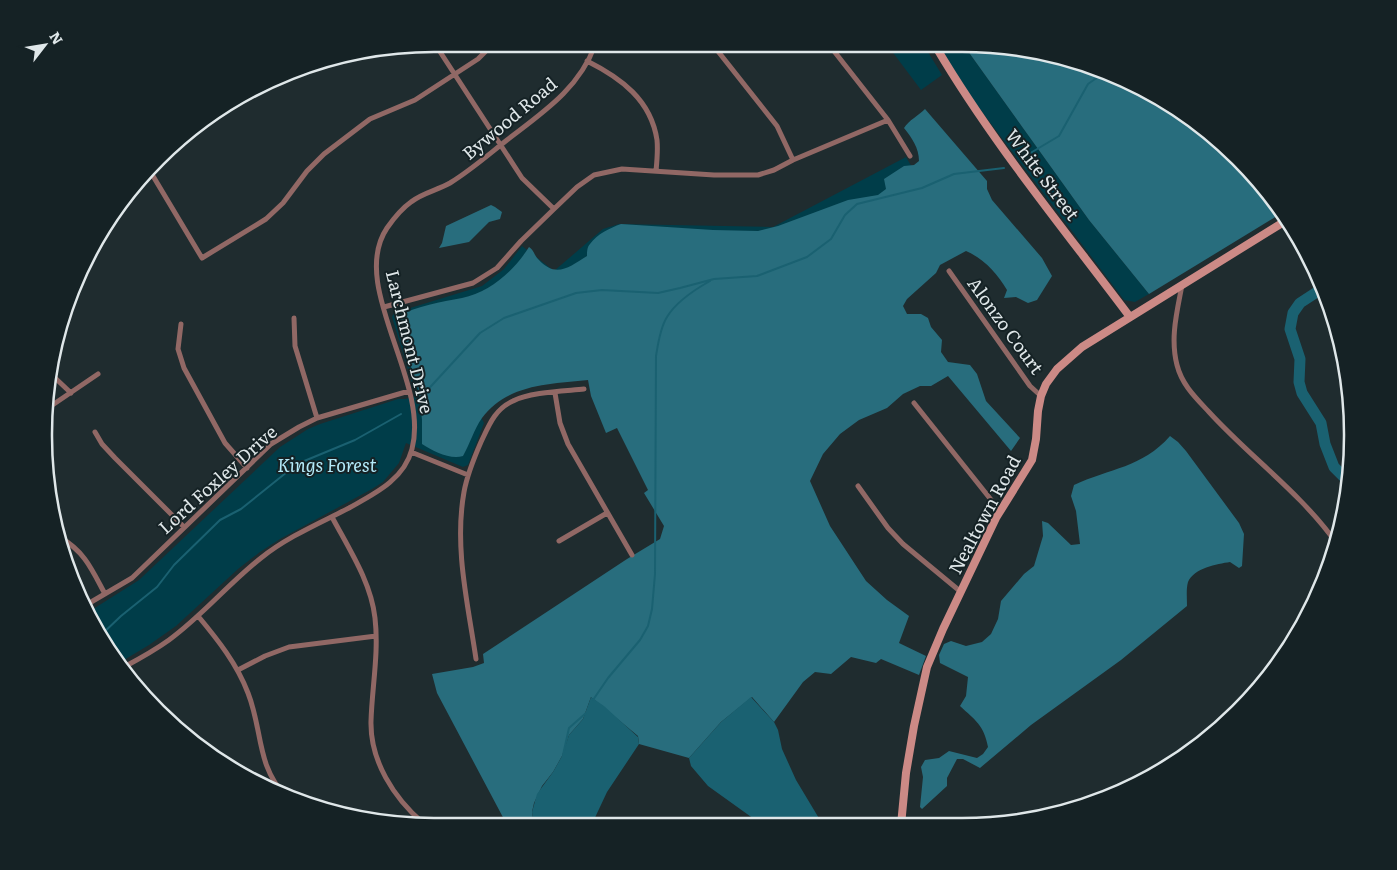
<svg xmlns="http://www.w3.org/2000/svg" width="1397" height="870" font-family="Literata,serif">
	<rect width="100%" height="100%" fill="#1f2c2f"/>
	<path fill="#003d49" d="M888,46L925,47L942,75L921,90Z
		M939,47H965L1089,220L1149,294L1135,302L1124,300L967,92Z
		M906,157L916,174L757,276L454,361L484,423L468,465L463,467L406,443L399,463L383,482L372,489L280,539L260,552L238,569L176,626L149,645L119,663L110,653L90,611L139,580L280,447L308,429L320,424L398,399H405L416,396L392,317L394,313L482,286L504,269L522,246L554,271L603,229L619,224L773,227Z"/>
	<path fill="#286d7d" d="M965,47H1013L1111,73L1200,124L1256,177L1282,213L1149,294L1089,220Z
		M925,109L987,181V189L992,200L1042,258L1052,276L1037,300L1028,303L1016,297L1004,298L1007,290C997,273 984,259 966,251L940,265L936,273L907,299L903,306L907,314H921L928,318L931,327L942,340L941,352L948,362L970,365L977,374L986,401L1020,438L1011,451L948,376L931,386H920L903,394L887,408L859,420L840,434L823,454L810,481L830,526L866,581L887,600L909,616L899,643L926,656L919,675L881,659L876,663L851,657L831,674L815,672L803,682L774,722L752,697L721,722L689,758L639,744L638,736L591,697L583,719L569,735L562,756L553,772L542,786L534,803L532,812L534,824L506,823L437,693L432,674L473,667L484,663L483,654L627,559L660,539L664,526L644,493L648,490L617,428L606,433L591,396L588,380C550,384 507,384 482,418C474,429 470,444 463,456C450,460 433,451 422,444V420L419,392L397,323L398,316C417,306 441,302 462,298C490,292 514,271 529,247C534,250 534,255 538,259C556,279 569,267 587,256C587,252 587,247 590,244C597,234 610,228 621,224L713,230L758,231L778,226L848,200L878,195L886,189L884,179L904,166L914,165L919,161C919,148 912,138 904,128C909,120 918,116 925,109Z
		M491,205L495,207L502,212L500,219L489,222L469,242L439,248L442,243L446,226Z
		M1170,436L1178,442L1186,451L1239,523L1244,534L1242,566L1239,568L1230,562C1217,564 1194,568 1188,582C1186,589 1187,598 1187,606L1121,660L1031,725L980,768L963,759H957L947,778V786L922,809L920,807L923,777L921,767L925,760L939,758L949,751L977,758L983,754L988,747C984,725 975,720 960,706L966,696L968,677L940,663L939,655L944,644L951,641L966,646L982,642L991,634L998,619L1001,601L1024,574L1034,566L1043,536L1042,521L1048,523L1071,545L1080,544L1076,511L1071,496L1074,485C1110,468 1142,468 1170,436Z"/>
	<path fill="#1a6171" d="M591,697L604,706L638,737L639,744L607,792L592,824H534L532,812L537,794L553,772L562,756L569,735L583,719Z
		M751,697L774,722L778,730L782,749L796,780L823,825L761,824L708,786L691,766L689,758L721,722Z"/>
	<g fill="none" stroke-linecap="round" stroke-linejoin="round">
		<path stroke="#1a6171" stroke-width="2" d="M1022,158L1059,136L1088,84L1105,72
			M422,396L480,333L504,318L576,293L602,290L658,293L680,288L714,279L757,276L807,257L831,239L845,215L857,204L922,188L954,174L1004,168
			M101,635L121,616L157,587L174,565L220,520L241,509L297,464L355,440L401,414
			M593,700L608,678L640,640L648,626L652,609L655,574L656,356C658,344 660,328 667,317C676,302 694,290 710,281
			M563,755L569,728L586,713"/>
		<path stroke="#1a6171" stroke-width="11" d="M1323,288L1300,303L1293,313L1290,329L1300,359L1299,382L1302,393L1321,423L1325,444L1334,467L1349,482"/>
		<path stroke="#916865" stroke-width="5" d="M435,44L522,178L554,209
			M713,45L777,126L793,160
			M830,46L888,120L910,156
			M587,61C621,78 651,100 657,140C658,150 657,161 656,171
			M194,127L230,107
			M150,171L202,258L266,219L283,203L307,171L324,154L370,119L415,100L478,59L493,44
			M949,271L1030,386L1041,396
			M1182,285C1177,312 1170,338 1177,365C1182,385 1196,398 1209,412C1250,457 1302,494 1337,544
			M384,307L473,283L497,268L521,241L554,209L577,187L594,175L622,169L714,175H758L774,170L793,160L888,120
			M294,318L295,346L317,418
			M181,324L178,349L184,368L225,443L247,468
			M53,376L71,393
			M555,393L560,423L568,444L632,555
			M914,403L1000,511
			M48,408L98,374
			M95,432L102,444L115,458L184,527
			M411,452L468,475
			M858,486L888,528L903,544L961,592
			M332,517C349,549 371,582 375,618C379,653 372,687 371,721C370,761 394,798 423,823
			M61,538C85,552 92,570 105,594
			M559,541L607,513
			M86,605L132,578L271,444L299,427L317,418L409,391
			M198,616C218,640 237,664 248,693C263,731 256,765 286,797
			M476,659C468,604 454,548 464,492C467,475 474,458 481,442C489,425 495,409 513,401C529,392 565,391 584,389
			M124,667C139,659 155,650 169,640C202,616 229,583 261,558C287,537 320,523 349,508C374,494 404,480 412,449C430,381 348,286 387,228C394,218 401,209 411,202C422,193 438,190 450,183C471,170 488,155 507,140C542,113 579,89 595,45
			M238,670L265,656L289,647L376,636"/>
		<path stroke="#cc8a86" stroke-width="8" d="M936,47C992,142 1064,229 1130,317
			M901,825L906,773L914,726L927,667L943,629L996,518L1032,460L1036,439L1038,411L1041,396L1046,384L1057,369L1082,347L1287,220"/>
	</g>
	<g text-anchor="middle" stroke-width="4" stroke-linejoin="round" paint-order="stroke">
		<g font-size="18" fill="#dfe7e9" stroke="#152225">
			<text transform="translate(510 119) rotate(-40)" y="6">Bywood Road</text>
			<text transform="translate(1042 175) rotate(53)" y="6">White Street</text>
			<text transform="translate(1005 326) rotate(54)" y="6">Alonzo Court</text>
			<text transform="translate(409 342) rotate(76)" y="6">Larchmont Drive</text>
			<text transform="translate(218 480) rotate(-42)" y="6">Lord Foxley Drive</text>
			<text transform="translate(985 515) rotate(-62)" y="6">Nealtown Road</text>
		</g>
		<g font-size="18" font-style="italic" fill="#b3eaf9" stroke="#152225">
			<text x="327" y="472">Kings Forest</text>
		</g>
	</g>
	<path d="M0 0H1397V870H0ZM434 52H962A382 382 0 0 1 1344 434V436A382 382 0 0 1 962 818H434A382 382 0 0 1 52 436V434A382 382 0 0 1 434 52Z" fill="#152225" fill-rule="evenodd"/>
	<path fill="none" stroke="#dfe7e9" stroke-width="2.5" d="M434 52H962A382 382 0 0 1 1344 434V436A382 382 0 0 1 962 818H434A382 382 0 0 1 52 436V434A382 382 0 0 1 434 52Z"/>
	<g transform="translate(45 45) rotate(59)" stroke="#152225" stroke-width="4" paint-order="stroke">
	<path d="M0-4L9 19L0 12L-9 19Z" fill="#dfe7e9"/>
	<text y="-8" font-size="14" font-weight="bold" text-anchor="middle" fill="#dfe7e9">N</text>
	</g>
</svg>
